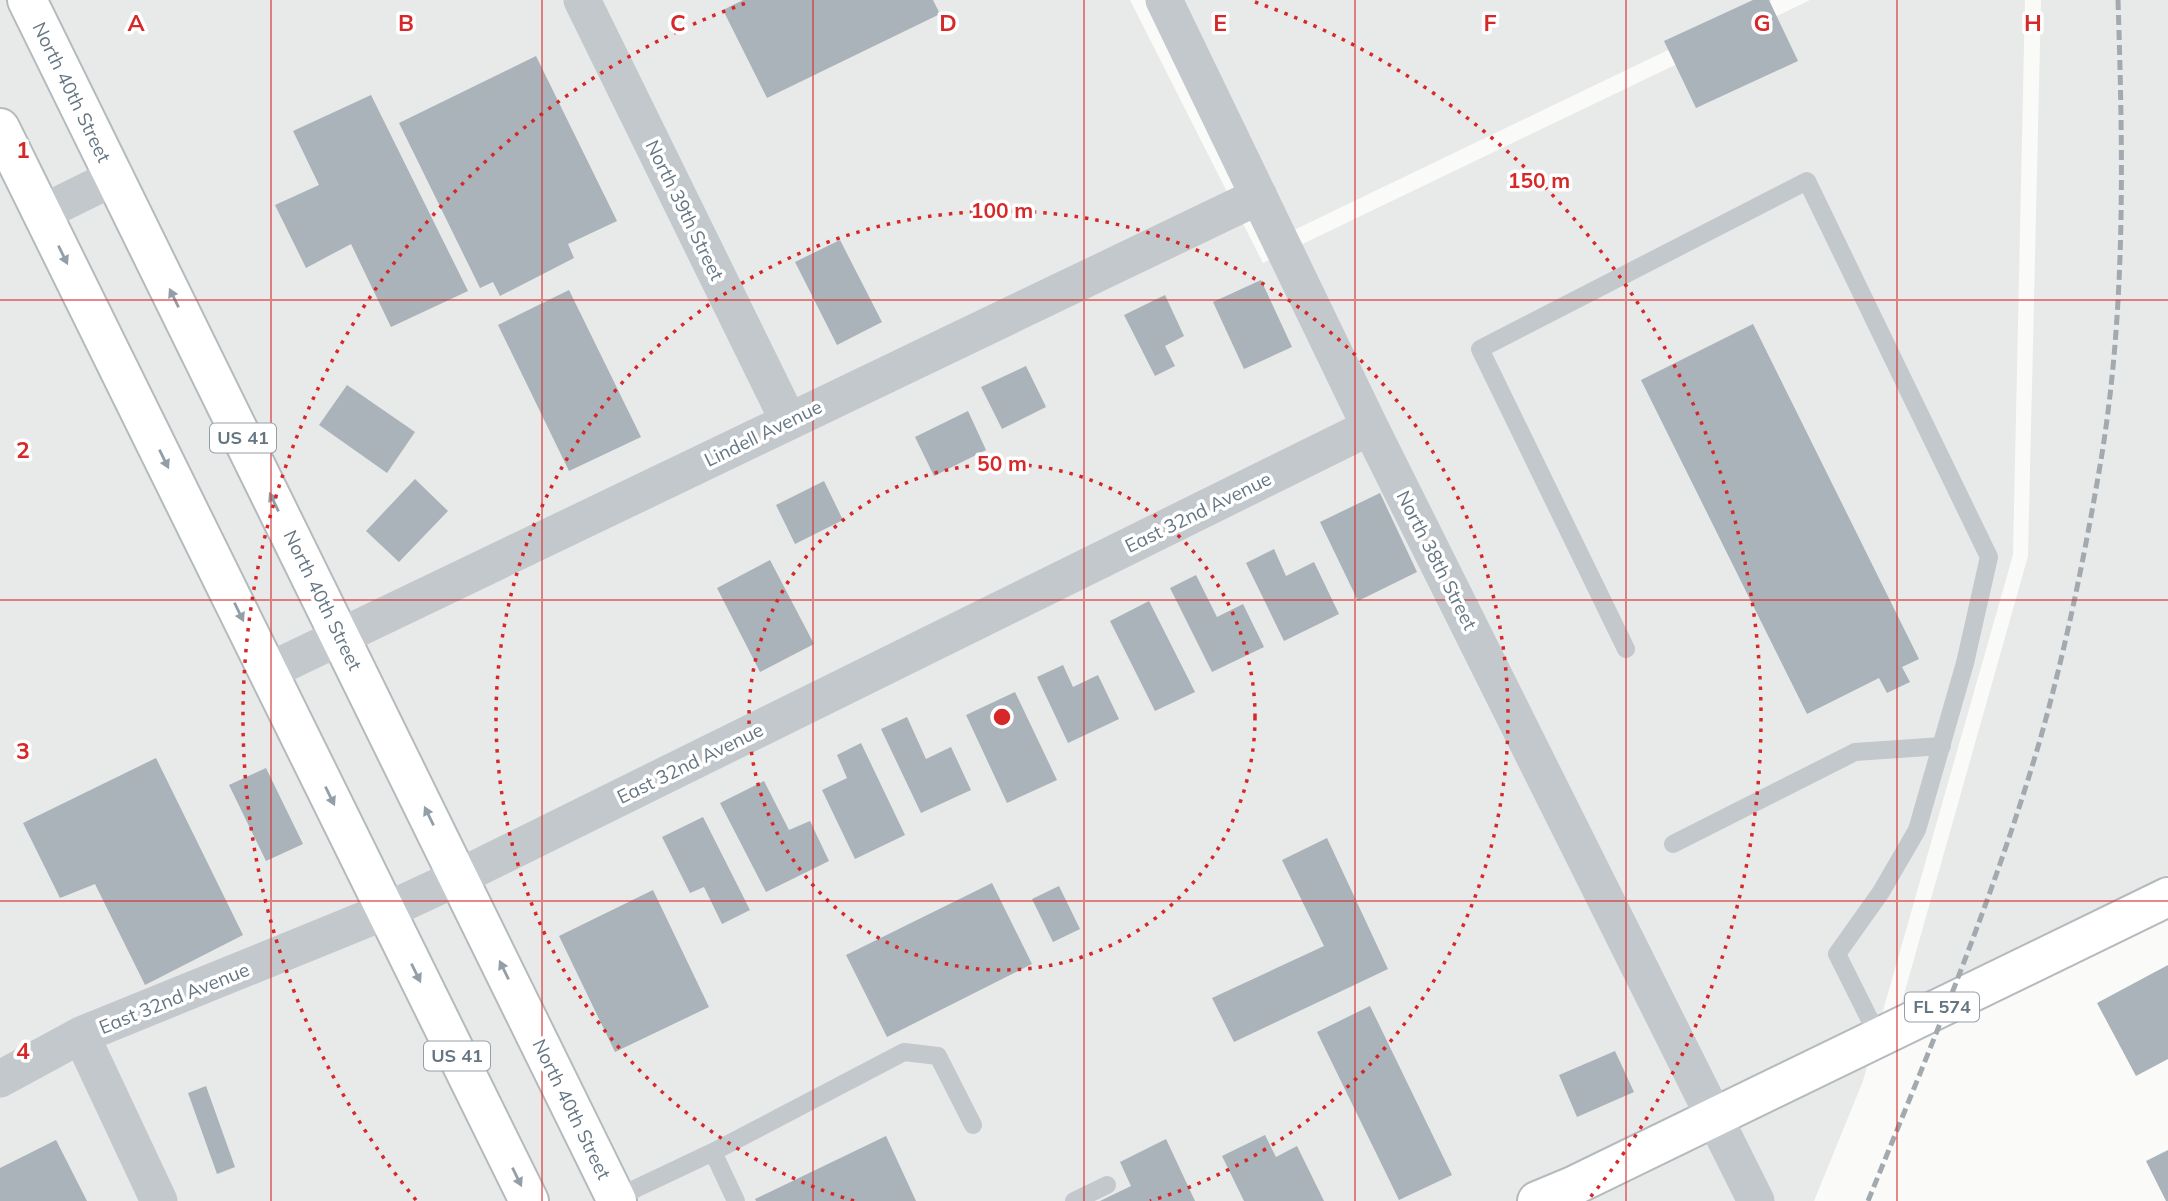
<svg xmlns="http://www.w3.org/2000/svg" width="2168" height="1201" font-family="Mulish,sans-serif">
	<rect width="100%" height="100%" fill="#fafaf8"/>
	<path fill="#e8e9e9" d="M0,0H1130L1263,263L1810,0H2025L2013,555L1863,1081L1814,1201H0Z
		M1183,0H1772L1294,230Z
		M2041,0H2168V875L1901,1005L2028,556Z"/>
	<path fill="#aab3b9" d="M743,0H933L940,14L767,98L723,10Z
		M1753,0H1769L1798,61L1696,108L1664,41Z
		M536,56L617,221L568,244L574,258L500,296L493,282L480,288L399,123Z
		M371,95L468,291L391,327L351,244L306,268L275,205L319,185L293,131Z
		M840,240L882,322L837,345L795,262Z
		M1261,280L1292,347L1244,369L1213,302Z
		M569,290L641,437L569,471L498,325Z
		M1165,295L1184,336L1165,346L1175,366L1155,376L1124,315Z
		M1753,324L1919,659L1902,667L1910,682L1887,693L1879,678L1807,714L1641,380Z
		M1026,366L1046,407L1002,429L981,387Z
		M347,385L415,432L387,473L319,425Z
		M968,411L986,450L934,476L915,437Z
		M415,479L448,511L399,562L366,531Z
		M824,481L843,520L795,544L776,505Z
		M1380,493L1417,572L1358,601L1320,522Z
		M1274,549L1286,576L1314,562L1339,614L1284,641L1246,563Z
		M770,560L814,644L760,672L717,588Z
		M1196,575L1217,617L1243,604L1264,647L1212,672L1170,588Z
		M1149,601L1195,692L1155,711L1110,621Z
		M1063,665L1073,687L1098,675L1119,719L1068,743L1037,677Z
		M1015,692L1057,780L1007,803L966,715Z
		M907,717L926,759L951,747L971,790L921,813L881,729Z
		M861,743L905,835L855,859L822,790L847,778L837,755Z
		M156,758L243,935L145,985L95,884L60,898L23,823Z
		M266,768L303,844L266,861L229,785Z
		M764,781L789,830L810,821L829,861L766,892L720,803Z
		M703,817L750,910L722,924L704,887L690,893L662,837Z
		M1327,838L1388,969L1234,1042L1212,998L1324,946L1282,860Z
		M992,883L1032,964L887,1037L846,955Z
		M1059,886L1080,929L1053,942L1032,899Z
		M653,890L709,1007L615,1052L559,936Z
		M2168,965V1059L2136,1076L2097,1003Z
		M1370,1006L1452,1175L1399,1200L1317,1032Z
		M1615,1051L1634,1092L1577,1117L1559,1075Z
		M206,1086L235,1167L217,1174L188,1093Z
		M1265,1135L1276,1157L1297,1146L1324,1201H1244L1222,1156Z
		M886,1136L916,1201H756L755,1199Z
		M1166,1139L1195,1201H1100L1131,1186L1120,1162Z
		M56,1140L87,1201H0V1168Z
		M2168,1150V1201H2166L2146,1161Z"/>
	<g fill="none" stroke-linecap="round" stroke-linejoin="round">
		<defs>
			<path id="primary" d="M27,0L617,1201
				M0,128L529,1201
				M1537,1201L1573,1186L2168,897"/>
		</defs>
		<use href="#primary" stroke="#b5babe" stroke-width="42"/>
		<path stroke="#c3c8cc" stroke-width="18" d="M1626,649L1480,349L1807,181L1989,557L1965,663L1917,830L1881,892L1837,954L1879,1038
			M1673,844L1855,752L1942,746
			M713,1152L904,1052L938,1056L973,1125
			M616,1198L713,1152L736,1201
			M1074,1201L1107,1185"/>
		<path stroke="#c3c8cc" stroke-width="37" d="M582,0L788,420
			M1164,0L1370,427L1756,1201
			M42,213L115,177
			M269,671L1259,196
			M81,1035L159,1201
			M0,1079L81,1035L386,911L459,877L1370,427"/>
		<use href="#primary" stroke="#fff" stroke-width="38"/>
		<path stroke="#a2aab0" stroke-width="5" stroke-dasharray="10 5" stroke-linecap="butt" d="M1868,1201C1930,1049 1994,897 2040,740C2066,648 2085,554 2101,460C2126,308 2123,153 2118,0"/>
	</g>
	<defs><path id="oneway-solid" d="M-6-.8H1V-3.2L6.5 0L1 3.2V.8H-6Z" transform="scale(1.75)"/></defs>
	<g fill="#939fa8">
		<use href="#oneway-solid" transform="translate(63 255) rotate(64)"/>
		<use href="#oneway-solid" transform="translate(174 298) rotate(-116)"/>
		<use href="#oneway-solid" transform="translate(164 459) rotate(64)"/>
		<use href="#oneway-solid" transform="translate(274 502) rotate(-116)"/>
		<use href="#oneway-solid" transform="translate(239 612) rotate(64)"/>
		<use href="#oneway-solid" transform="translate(330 796) rotate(64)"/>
		<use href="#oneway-solid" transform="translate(429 816) rotate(-116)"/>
		<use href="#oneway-solid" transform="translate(504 970) rotate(-116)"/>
		<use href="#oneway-solid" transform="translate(416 973) rotate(64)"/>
		<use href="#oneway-solid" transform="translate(517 1177) rotate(64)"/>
	</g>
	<path fill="none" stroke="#d62828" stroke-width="2" stroke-opacity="0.55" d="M271,0V1201M542,0V1201M813,0V1201M1084,0V1201M1355,0V1201M1626,0V1201M1897,0V1201M0,300H2168M0,600H2168M0,901H2168"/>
	<g fill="none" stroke="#d62828" stroke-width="3.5" stroke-dasharray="3.5 7">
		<circle cx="1002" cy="717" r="253"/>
		<path d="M854 1201A506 506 0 1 1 1150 1201"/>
		<path d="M416 1200A759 759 0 0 1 749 2M1255 2A759 759 0 0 1 1588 1200"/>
	</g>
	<g text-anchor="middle" stroke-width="7" stroke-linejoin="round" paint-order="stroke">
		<g fill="#fff" stroke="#939fa8" stroke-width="2">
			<rect x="210" y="423.5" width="66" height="29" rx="5"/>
			<rect x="1905" y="992.5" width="74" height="29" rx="5"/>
			<rect x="424" y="1041.5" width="66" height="29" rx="5"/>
		</g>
		<g font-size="18" font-weight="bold" fill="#657683">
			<text x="243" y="444">US 41</text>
			<text x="1942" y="1013">FL 574</text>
			<text x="457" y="1062">US 41</text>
		</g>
		<g font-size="19" fill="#657683" stroke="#fff">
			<text transform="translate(72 92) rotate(64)" y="7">North 40th Street</text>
			<text transform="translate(685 210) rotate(64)" y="7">North 39th Street</text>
			<text transform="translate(763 433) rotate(-26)" y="7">Lindell Avenue</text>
			<text transform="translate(1198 512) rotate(-26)" y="7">East 32nd Avenue</text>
			<text transform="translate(1437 560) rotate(63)" y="7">North 38th Street</text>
			<text transform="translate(323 600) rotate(64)" y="7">North 40th Street</text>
			<text transform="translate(690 763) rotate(-26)" y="7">East 32nd Avenue</text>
			<text transform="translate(174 998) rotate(-22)" y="7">East 32nd Avenue</text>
			<text transform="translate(572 1109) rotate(64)" y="7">North 40th Street</text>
		</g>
	</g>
	<g font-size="23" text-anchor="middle" font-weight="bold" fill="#d62828" stroke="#fff" stroke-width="7" stroke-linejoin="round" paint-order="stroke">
		<text x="136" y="31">A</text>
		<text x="406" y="31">B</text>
		<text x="678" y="31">C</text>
		<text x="948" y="31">D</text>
		<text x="1220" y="31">E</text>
		<text x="1490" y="31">F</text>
		<text x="1762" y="31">G</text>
		<text x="2033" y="31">H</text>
		<text x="23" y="158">1</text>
		<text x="23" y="458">2</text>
		<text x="23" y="759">3</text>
		<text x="23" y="1059">4</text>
	</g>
	<circle cx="1002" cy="717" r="10" fill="#d62828" stroke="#fff" stroke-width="3.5"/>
	<g font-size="21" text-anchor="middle" font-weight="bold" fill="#d62828" stroke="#fff" stroke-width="7" stroke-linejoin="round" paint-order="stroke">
		<text x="1539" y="188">150 m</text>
		<text x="1002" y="218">100 m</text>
		<text x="1002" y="471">50 m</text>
	</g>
</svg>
